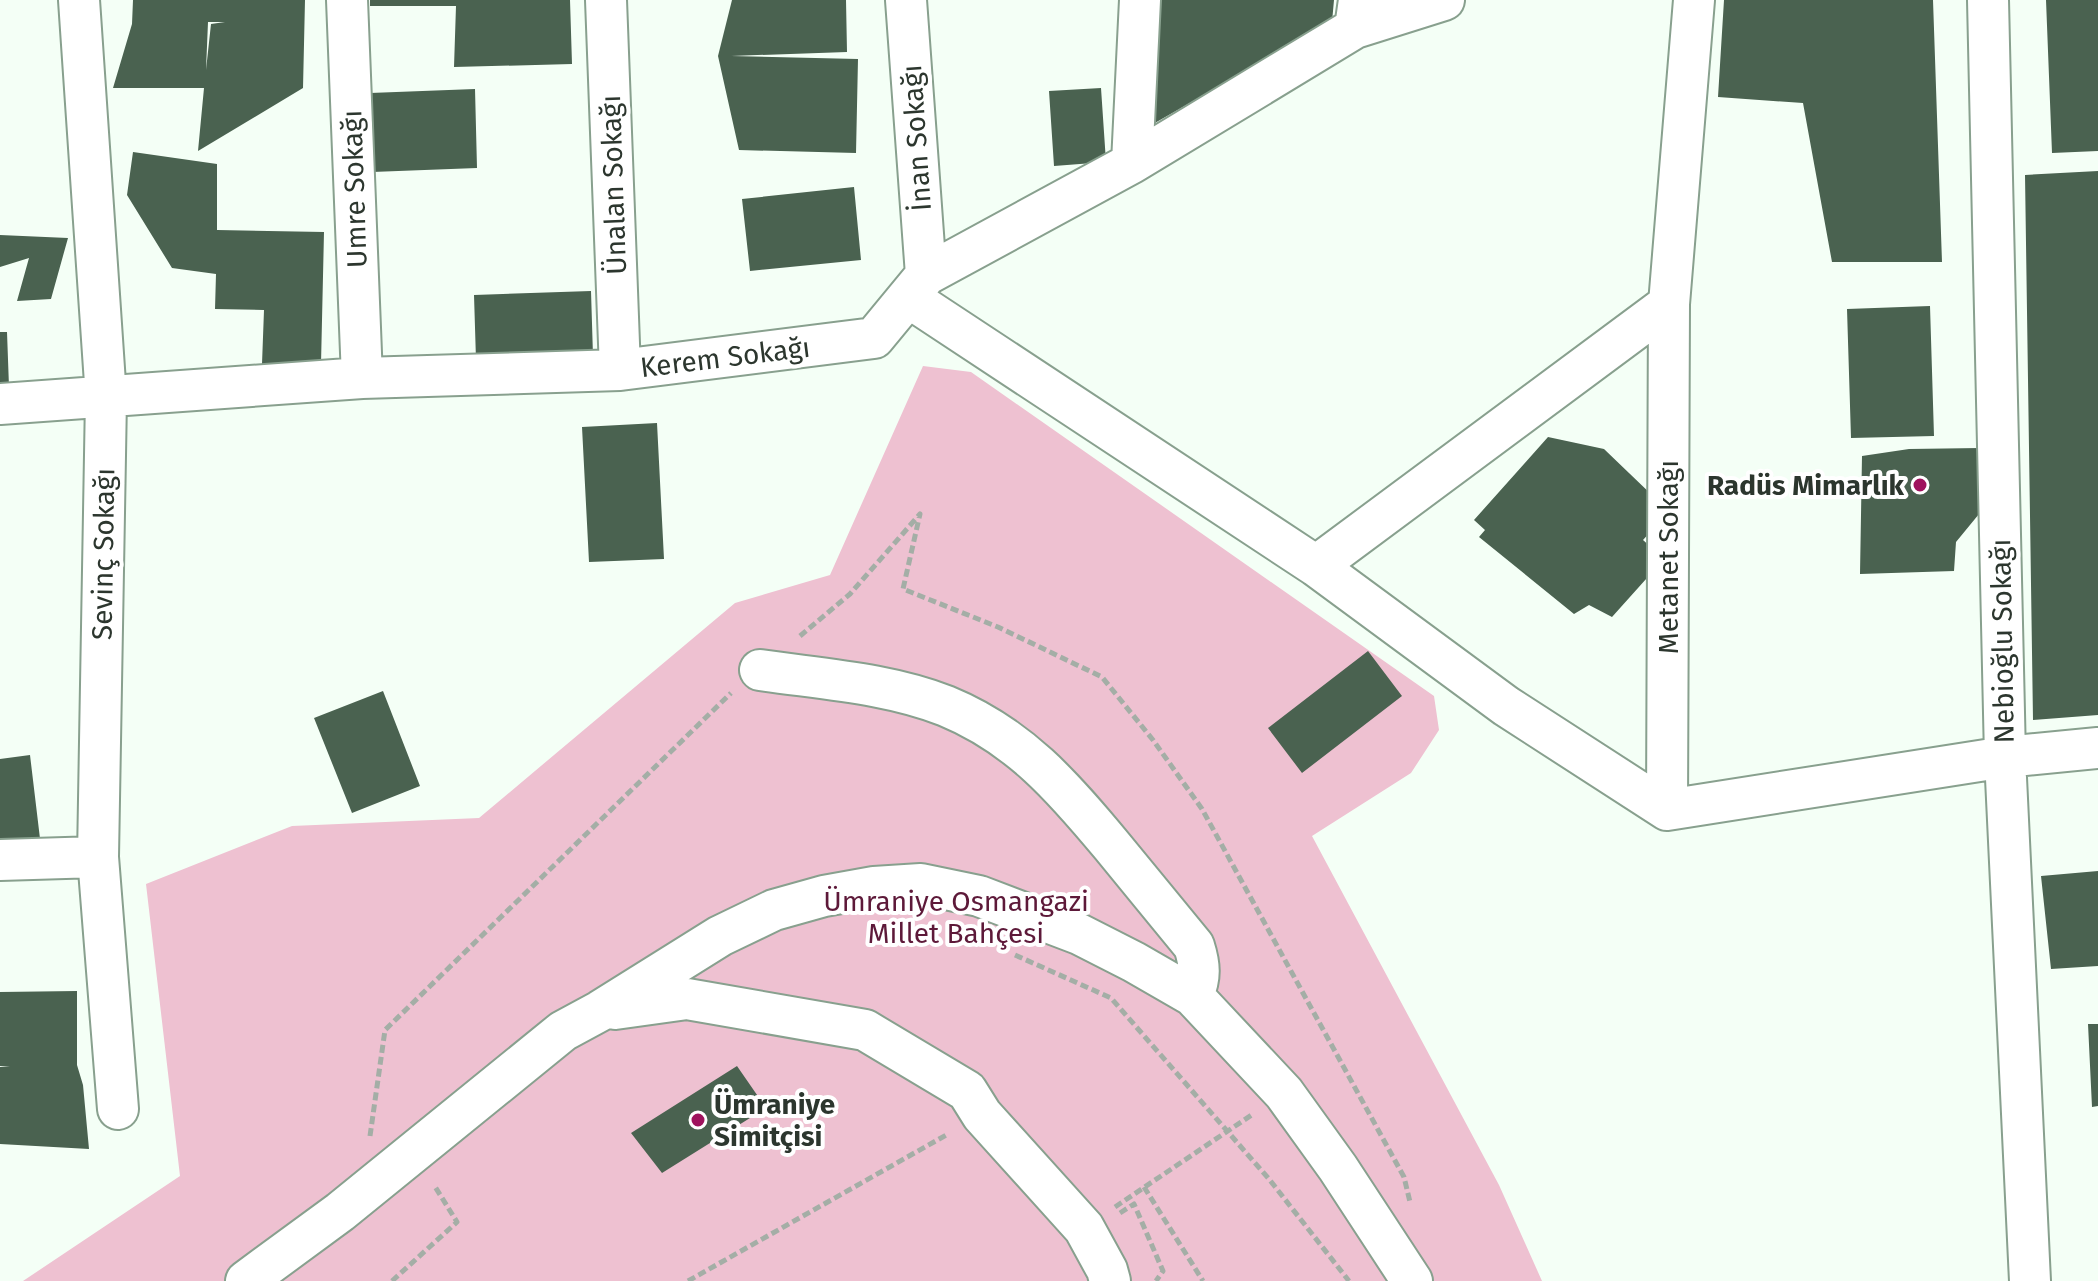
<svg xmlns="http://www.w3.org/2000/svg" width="2098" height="1281" font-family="'Fira Sans',sans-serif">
	<rect width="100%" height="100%" fill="#f4fff6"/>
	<path fill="#eec1d1" d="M923,366L971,372L1434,696L1439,730L1411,773L1312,836L1499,1185L1542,1281H23L180,1176L146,884L292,826L479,818L735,603L830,575Z"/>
	<path fill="#4a6250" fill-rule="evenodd" d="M133,0H305L303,88L198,151L204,88H113L132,24ZM208,22H225L211,24L206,70Z
		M370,0H570L572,64L454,67L456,6H370Z
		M732,0H846L847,52L731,56L858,59L856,153L739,150L718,56Z
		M1156,0H1334L1332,22L1146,128Z
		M1724,0H1933L1942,262H1832L1803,103L1718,97Z
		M2046,0H2098V151L2052,153Z
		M1101,88L1106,162L1054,166L1049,91Z
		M475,89L477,168L372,172L370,93Z
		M133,152L217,164V230L324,232L321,364H262L264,310L215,309L216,274L172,268L127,195Z
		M2098,171V715L2033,720L2025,175Z
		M854,187L861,260L750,271L742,199Z
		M0,235L68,238L51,299L17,301L29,258L0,267Z
		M591,291L593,356L476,360L474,295Z
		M1930,306L1934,436L1851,438L1847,309Z
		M0,332H7L9,387L0,388Z
		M657,423L664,559L589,562L582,427Z
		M1548,437L1604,449L1654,497L1662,519L1643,540L1664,559L1612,617L1589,605L1574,614L1479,537L1485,530L1474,520Z
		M1980,448L1979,514L1956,542L1954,571L1860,574L1862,456L1909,449Z
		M1368,651L1402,696L1302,773L1268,728Z
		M383,691L420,786L352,813L314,718Z
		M30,755L41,847L0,852V759Z
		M2098,871V966L2051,969L2041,876Z
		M77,991V1065L83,1085L89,1149L0,1144V1067H10L0,1066V992Z
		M2088,1024H2098V1106L2092,1107Z
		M737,1066L766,1108L662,1173L631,1133Z"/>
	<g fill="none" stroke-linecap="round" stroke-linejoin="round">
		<defs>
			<path id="minor" d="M79,0L106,398L98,857L118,1109
				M347,0L362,378
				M606,0L620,370
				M906,0L926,275
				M1694,0L1669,304L1316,566L1506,706L1667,810L2005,757L2098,748
				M1988,0L2005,757L2030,1281
				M1355,28L1444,0
				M1132,163L1140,0
				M908,297L1316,566
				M0,404L362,378L620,370L874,338L926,275L1132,163L1355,28L1359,0
				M760,670C821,679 888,683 946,706C1019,736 1063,787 1112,846C1139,879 1167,913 1194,946C1200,965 1201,977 1193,996
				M1667,810L1669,304
				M0,860L98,857
				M615,1009L687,999L865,1030L967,1091L982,1115L1084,1228L1107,1270L1110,1281
				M246,1281L340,1212L563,1031L600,1011L720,936L774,910L824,896L874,887L921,884L979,896L1079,934L1134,962L1193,996L1284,1093L1338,1168L1412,1281"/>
		</defs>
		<use href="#minor" stroke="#88a08e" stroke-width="44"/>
		<path stroke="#a4aea6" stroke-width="5" stroke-dasharray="8 4" stroke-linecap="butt" d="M800,636L850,594L920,514L903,589L998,627L1102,677L1153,740L1202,809L1404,1177L1410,1202
			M1015,955L1111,998L1269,1179L1349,1281
			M370,1136L385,1030L731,693
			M1144,1187L1203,1281
			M1115,1207L1253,1114
			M1120,1213L1134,1204L1163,1271L1156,1281
			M392,1281L457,1222L434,1185
			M688,1281L948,1134"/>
		<use href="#minor" stroke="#fff" stroke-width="40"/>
	</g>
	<g fill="#9f125d" stroke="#fff" stroke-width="3">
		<circle cx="1920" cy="485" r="8"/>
		<circle cx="698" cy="1120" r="8"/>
	</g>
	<g text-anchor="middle" stroke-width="8" stroke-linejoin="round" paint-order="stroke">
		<g font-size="28" fill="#2c362e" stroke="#fff">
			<text transform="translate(916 138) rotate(-94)" y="10">İnan Sokağı</text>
			<text transform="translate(613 185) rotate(-92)" y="10">Ünalan Sokağı</text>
			<text transform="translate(354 189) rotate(-92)" y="10">Umre Sokağı</text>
			<text transform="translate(725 357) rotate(-7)" y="10">Kerem Sokağı</text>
			<text transform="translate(103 554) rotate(-89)" y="10">Sevinç Sokağı</text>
			<text transform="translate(1668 557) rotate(-90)" y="10">Metanet Sokağı</text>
			<text transform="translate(2002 641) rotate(-91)" y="10">Nebioğlu Sokağı</text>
		</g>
		<g font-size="28" font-weight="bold" fill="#2c362e" stroke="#fff" text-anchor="end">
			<text x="1904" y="495">Radüs Mimarlık</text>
			<text x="714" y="1114" text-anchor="start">Ümraniye<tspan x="714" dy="32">Simitçisi</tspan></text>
		</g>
		<g font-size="28" fill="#5d1939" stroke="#fff">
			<text x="956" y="911">Ümraniye Osmangazi<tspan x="956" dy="32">Millet Bahçesi</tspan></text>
		</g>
	</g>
</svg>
